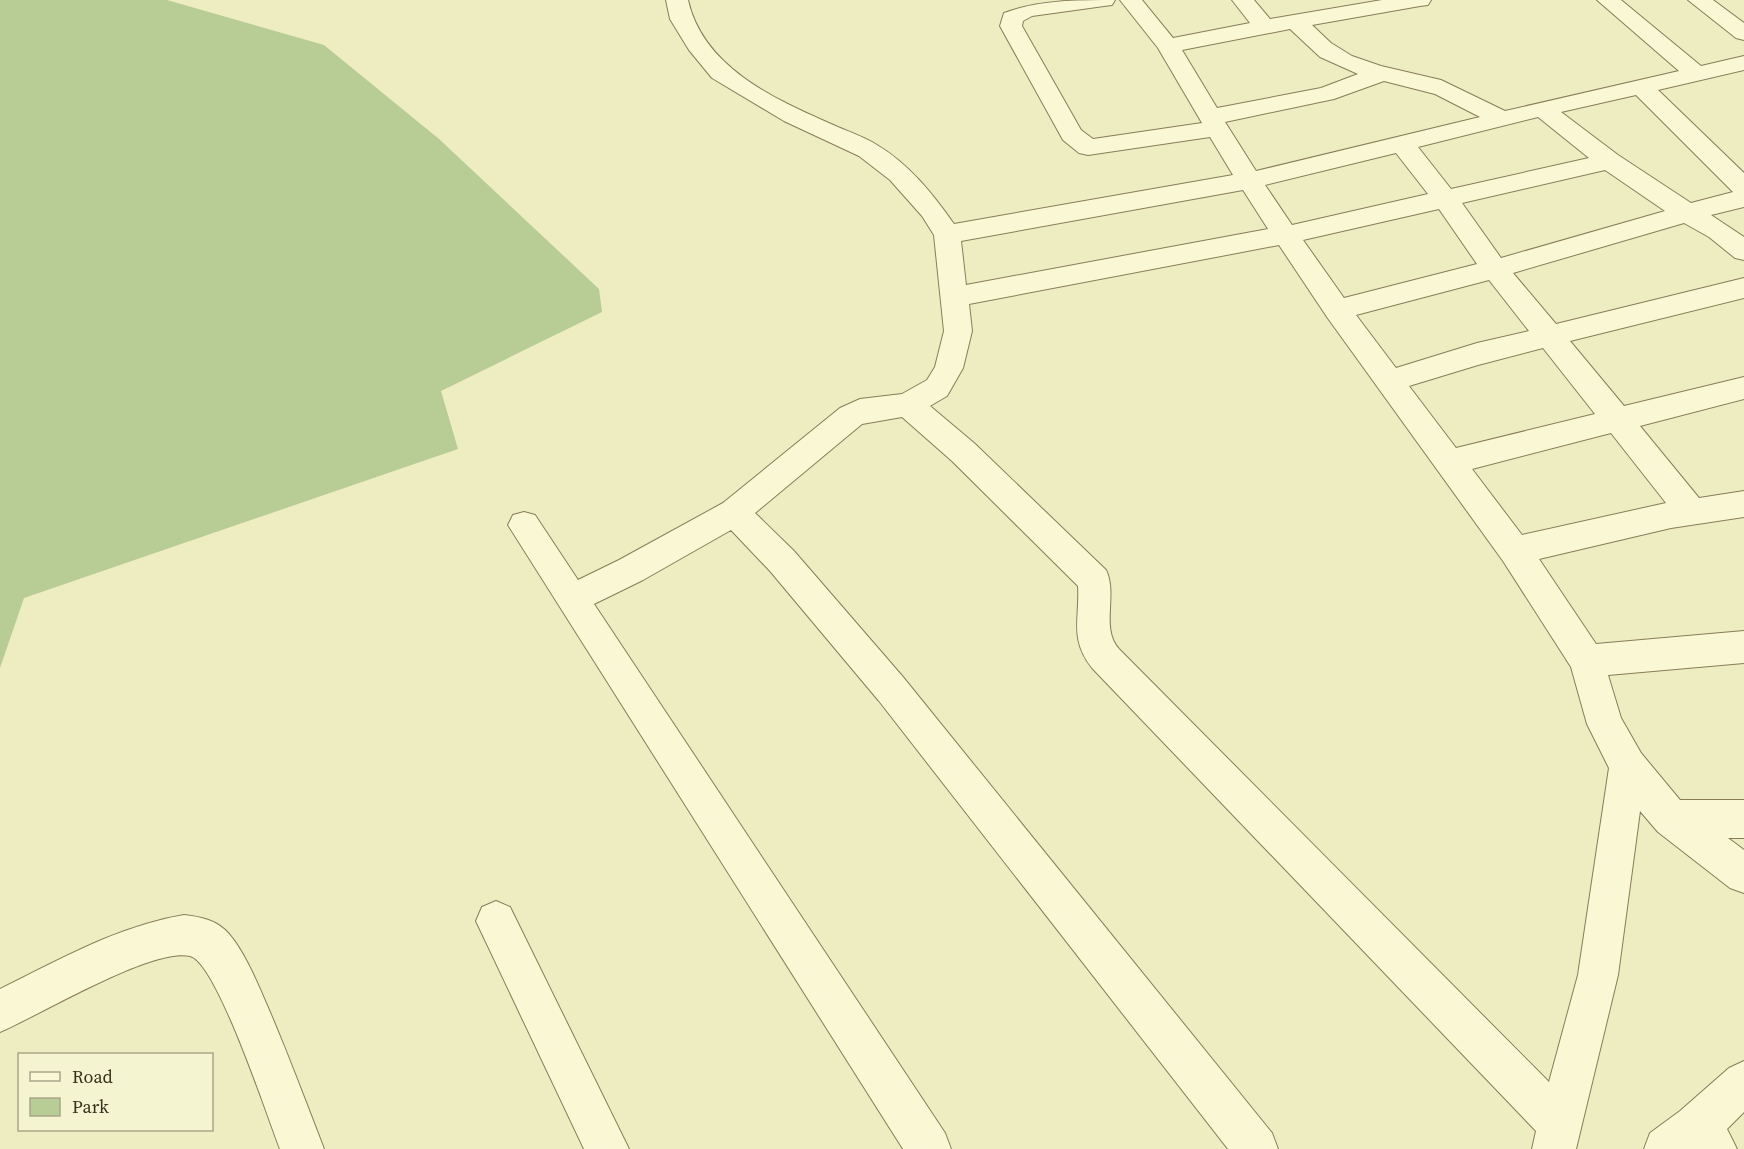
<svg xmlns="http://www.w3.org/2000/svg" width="1744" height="1149" font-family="'Source Serif 4',serif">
	<rect width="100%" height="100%" fill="#eeecc1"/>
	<path fill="#b8cc95" d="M0,0H167L324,45L439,139L599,289L602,312L441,391L458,449L24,598L0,668Z"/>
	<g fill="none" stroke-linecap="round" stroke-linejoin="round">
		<defs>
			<path id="street" d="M666,0H688C703,67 774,99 831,124C846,131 863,136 877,145C909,164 933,194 954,224L1233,175L1210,137L1088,155L1079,153L1063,140L1000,26L1004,13C1038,0 1077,0 1115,0L1112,5L1104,6L1032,16L1023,21L1022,26L1081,130L1093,139L1202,123L1158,48L1120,0H1142L1173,38L1250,23L1232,0H1254L1270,19L1382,0H1431L1428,5L1420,6L1312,25L1331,43L1352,56L1381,66L1441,80L1505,111L1679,71L1597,0H1621L1701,66L1744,56V70L1658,90L1744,173V207L1711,215L1744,237V260L1735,258L1709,237L1684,223L1513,273L1556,324L1744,278V298L1570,341L1624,406L1744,377V399L1640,426L1699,498L1744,491V517L1671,528L1539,559L1596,644L1744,631V663L1608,675L1621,718L1641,753L1680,800H1744V838H1728L1744,850V893L1730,888L1658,832L1640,811L1618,975L1576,1149H1532L1536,1131L1092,668C1069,639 1080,619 1078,586L952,461L902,417L862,424L755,513L794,551L903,677L1272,1133L1278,1149H1228L879,701L770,571L731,530L643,580L594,604L945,1133L951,1149H903L508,525L513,515L524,512L535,515L578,580L619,560L723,503L840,408L860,399L902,394L927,380L935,367L944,331L934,235L922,216L890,180L859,156L784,121L712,78L689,50L670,19ZM1290,29L1320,57L1358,74L1321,88L1217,108L1182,50ZM1384,81L1435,94L1480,117L1256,171L1225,122L1334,99ZM1636,95L1733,192L1691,203L1618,155L1561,112ZM1538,117L1589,158L1451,189L1418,147ZM1396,153L1428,194L1292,225L1265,185ZM1605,170L1665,211L1501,258L1462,203ZM1243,190L1268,229L966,285L961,241ZM1439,209L1477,264L1344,298L1303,240ZM1279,245L1327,317L1503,561L1571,667L1587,724L1609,768L1578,975L1549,1082L1119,649C1100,628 1118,595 1106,570L974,443L930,406L947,396L963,368L972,331L969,304ZM1489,280L1529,331L1477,343L1396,368L1356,315ZM1543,348L1595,414L1456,448L1409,386L1478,365ZM1611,433L1666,503L1522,535L1472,469Z
				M1688,0H1713L1744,23V40L1736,38Z
				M496,901L510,907L629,1149H584L476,921L482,907Z
				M184,915C201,917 217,920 229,934C245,953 256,980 266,1003C287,1051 305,1100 324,1149H280C268,1119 217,962 190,956C152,947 40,1015 0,1032V989C59,960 118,926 184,915Z
				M1744,1061V1112L1727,1129L1737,1149H1644L1650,1133L1680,1111L1729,1068Z"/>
		</defs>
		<use href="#street" stroke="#887d58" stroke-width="2"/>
		<use href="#street" fill="#f9f7d4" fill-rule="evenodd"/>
	</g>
	<rect x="18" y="1053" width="195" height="78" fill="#f5f4d1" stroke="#a9a689" stroke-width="1.5"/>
	<rect x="30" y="1072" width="30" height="9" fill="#f9f7d4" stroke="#a9a689" stroke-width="1.5"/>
	<text x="72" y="1083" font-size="18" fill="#37301d">Road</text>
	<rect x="30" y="1098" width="30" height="18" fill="#b8cc95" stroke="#a9a689" stroke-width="1.5"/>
	<text x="72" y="1113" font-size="18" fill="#37301d">Park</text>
</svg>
